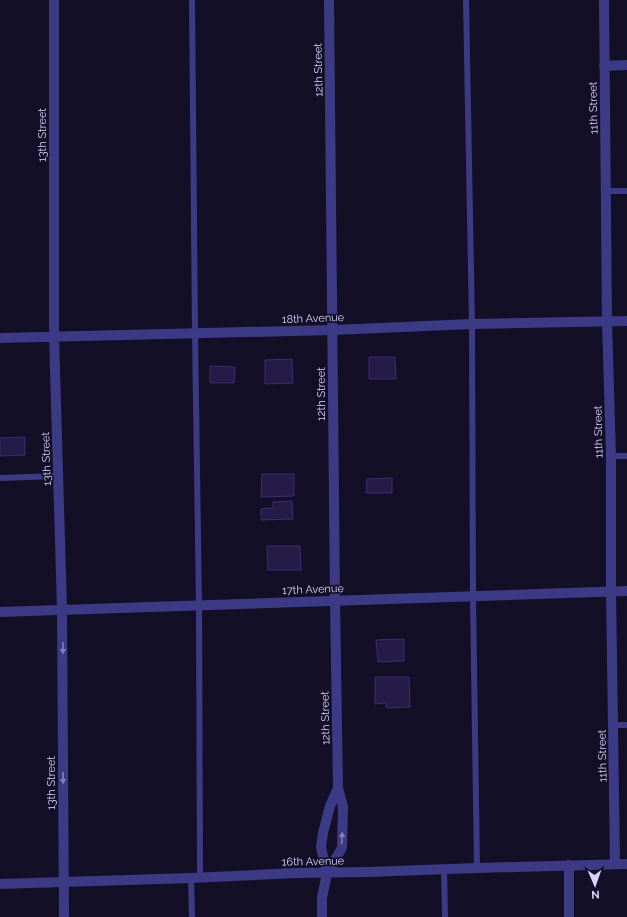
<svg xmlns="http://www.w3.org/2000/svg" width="627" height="917" font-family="Raleway,sans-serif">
	<rect width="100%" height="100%" fill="#130f26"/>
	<path fill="#241b47" stroke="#3b2d73" d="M369,357H395L396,379H369Z
		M292,359L293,383L265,384V360Z
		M210,366L235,367L234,383H210Z
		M25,437V455L0,456V438Z
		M262,474H294V496L261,497Z
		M392,478V493H366L367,479Z
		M292,501L293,519L261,520V509L273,508V502Z
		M267,546H300L301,570H268Z
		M404,639V661L378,662L376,640Z
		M375,677H409L410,707L386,708V703L375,704Z"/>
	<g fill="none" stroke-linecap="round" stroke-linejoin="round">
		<path stroke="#3d3a85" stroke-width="6" d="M192,0L195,333L199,605L200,878
			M466,0L472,324L473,597L477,868
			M606,191H627
			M611,456H627
			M0,478L58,476
			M613,725H627
			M444,869L445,917
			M191,878L192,917"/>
		<path stroke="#3d3a85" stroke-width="10" d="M54,0V336L62,609L64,917
			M604,0L607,321L611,456V591L615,864
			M604,66L627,65
			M0,338L333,330L472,324L627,321
			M0,612L627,591
			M569,865V917"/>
		<path stroke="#3d3a85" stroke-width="10" d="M327,873L321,847L323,833L330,806L338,788
			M0,884L191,878L296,873L366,872L477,868L627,864
			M322,917V898L327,873L342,848L343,807L338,788L335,601L329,0"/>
	</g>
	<defs><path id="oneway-solid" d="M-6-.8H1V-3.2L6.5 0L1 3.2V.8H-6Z"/></defs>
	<g fill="#837fbc">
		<use href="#oneway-solid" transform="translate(63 648) rotate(90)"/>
		<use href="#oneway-solid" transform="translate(63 778) rotate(90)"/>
		<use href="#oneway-solid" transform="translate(342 838) rotate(-87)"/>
	</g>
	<g text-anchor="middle" stroke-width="3.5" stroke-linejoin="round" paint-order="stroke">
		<g font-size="11" fill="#d9d4ff" stroke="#130f26">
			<text transform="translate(318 70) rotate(-91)" y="4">12th Street</text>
			<text transform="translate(593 108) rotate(-91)" y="4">11th Street</text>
			<text transform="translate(42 135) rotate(-90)" y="4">13th Street</text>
			<text transform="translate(313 318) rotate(-2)" y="4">18th Avenue</text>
			<text transform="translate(321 394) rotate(-90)" y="4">12th Street</text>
			<text transform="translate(598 432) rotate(-91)" y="4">11th Street</text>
			<text transform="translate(46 459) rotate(-92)" y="4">13th Street</text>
			<text transform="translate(313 589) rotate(-2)" y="4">17th Avenue</text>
			<text transform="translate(325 718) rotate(-91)" y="4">12th Street</text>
			<text transform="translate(602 756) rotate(-91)" y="4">11th Street</text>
			<text transform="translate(51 783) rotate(-90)" y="4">13th Street</text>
			<text transform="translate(313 861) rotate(-1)" y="4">16th Avenue</text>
		</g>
	</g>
	<g transform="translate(595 885) rotate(178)" stroke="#130f26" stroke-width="3" paint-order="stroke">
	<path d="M0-3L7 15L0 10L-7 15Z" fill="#d9d4ff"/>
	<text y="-6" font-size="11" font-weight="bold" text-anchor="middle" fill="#d9d4ff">N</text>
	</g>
</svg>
